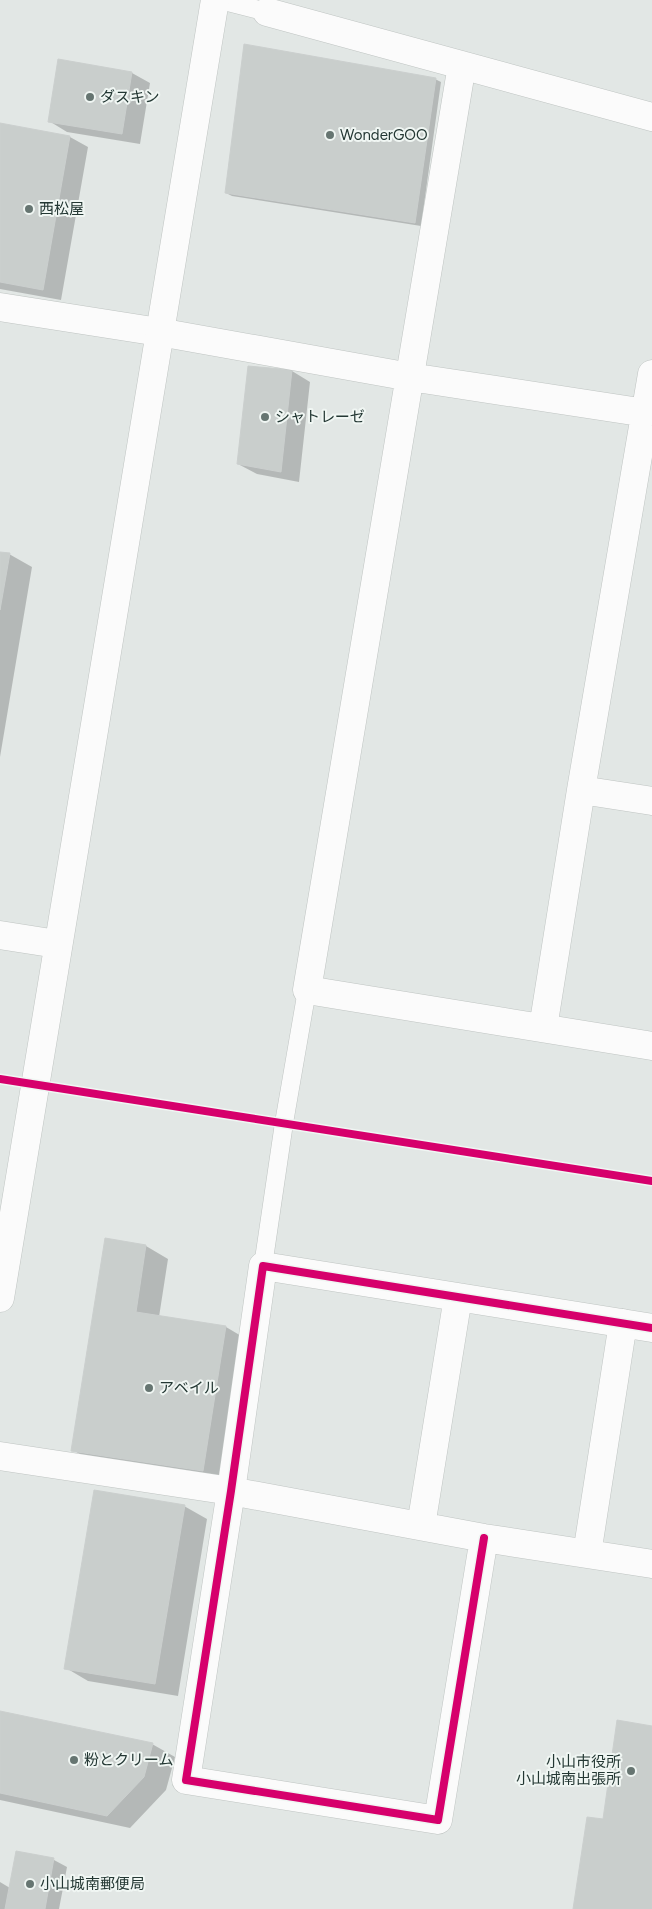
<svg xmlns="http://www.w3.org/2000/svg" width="652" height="1909" font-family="Figtree,'Noto Sans JP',sans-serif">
	<rect width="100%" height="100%" fill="#e2e7e5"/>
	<path fill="#0003" d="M132,73L150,83L140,144L67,132L49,121Z
		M435,79L441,82L421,226L232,196L226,193Z
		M0,124L70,137L88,147L61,300L0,289Z
		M249,367L292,371L310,382L299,482L257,474L238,464Z
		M0,553L9,554L32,567L0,757Z
		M106,1239L146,1246L168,1259L159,1317L226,1327L248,1340L226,1483L95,1463L73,1450Z
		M184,1506L207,1519L178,1696L88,1681L66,1668Z
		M0,1712L152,1744L175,1757L166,1790L130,1828L0,1800Z
		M17,1852L54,1860L67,1867L59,1909H0V1882L10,1888Z"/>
	<path fill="#c9cecc" stroke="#cbcfce" d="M244,44L436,78L415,223L225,193Z
		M58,59L132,72L122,134L48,122Z
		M0,123L70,136L43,290L0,282Z
		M248,366L292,370L281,472L237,464Z
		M0,552L10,553L0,610Z
		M105,1238L146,1245L136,1312L226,1326L203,1471L71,1451Z
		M94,1490L185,1505L155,1684L64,1669Z
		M0,1711L153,1743L144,1777L107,1816L0,1793Z
		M617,1720L652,1726V1909H573L587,1817L603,1819Z
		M16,1851L54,1858L45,1909H5Z"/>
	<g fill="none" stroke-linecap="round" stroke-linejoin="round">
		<defs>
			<path id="lane" d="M220,0L267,12
				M263,1266L284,1123L307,990"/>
			<path id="street" d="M267,12L652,117
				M462,65L307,990L652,1046
				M0,307L159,332L410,377L646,413
				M581,790L652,801
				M0,935L57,944
				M543,1028L581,790L652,374
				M0,1456L231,1491L484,1538L652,1564
				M421,1526L458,1297
				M484,1538L438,1820L186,1780L231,1491L263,1266L652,1328
				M587,1554L623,1323"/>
			<path id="secondary" d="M0,1298L215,0"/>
		</defs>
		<use href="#lane" stroke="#bfc4c2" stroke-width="19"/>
		<use href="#street" stroke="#bfc4c2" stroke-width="29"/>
		<use href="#secondary" stroke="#bfc4c2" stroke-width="29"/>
		<use href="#lane" stroke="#fbfbfb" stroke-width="18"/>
		<use href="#street" stroke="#fbfbfb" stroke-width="28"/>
		<use href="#secondary" stroke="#fbfbfb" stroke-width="28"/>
		<defs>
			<path id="cycleway" d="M0,1079L652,1181
				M484,1538L438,1820L186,1780L231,1491L263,1266L652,1328"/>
		</defs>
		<use href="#cycleway" stroke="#f0f6f3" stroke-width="11"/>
		<use href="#cycleway" stroke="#d6006c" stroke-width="8"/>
	</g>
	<g fill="#667571" stroke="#f0f6f3" stroke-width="2">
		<circle cx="90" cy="97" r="5"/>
		<circle cx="330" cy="135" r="5"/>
		<circle cx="29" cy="209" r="5"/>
		<circle cx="265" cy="417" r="5"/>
		<circle cx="149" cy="1388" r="5"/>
		<circle cx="74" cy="1760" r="5"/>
		<circle cx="631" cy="1771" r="5"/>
		<circle cx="30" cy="1884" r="5"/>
	</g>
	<g text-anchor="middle" stroke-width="4" stroke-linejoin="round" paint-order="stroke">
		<g font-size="15" fill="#233733" stroke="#f0f6f3" text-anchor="start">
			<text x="100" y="102">ダスキン</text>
			<text x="340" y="140">WonderGOO</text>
			<text x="39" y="214">西松屋</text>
			<text x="275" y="422">シャトレーゼ</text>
			<text x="159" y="1393">アベイル</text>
			<text x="84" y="1765">粉とクリーム</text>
			<text x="621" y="1767" text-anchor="end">小山市役所<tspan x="621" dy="17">小山城南出張所</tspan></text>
			<text x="40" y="1889">小山城南郵便局</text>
		</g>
	</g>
</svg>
